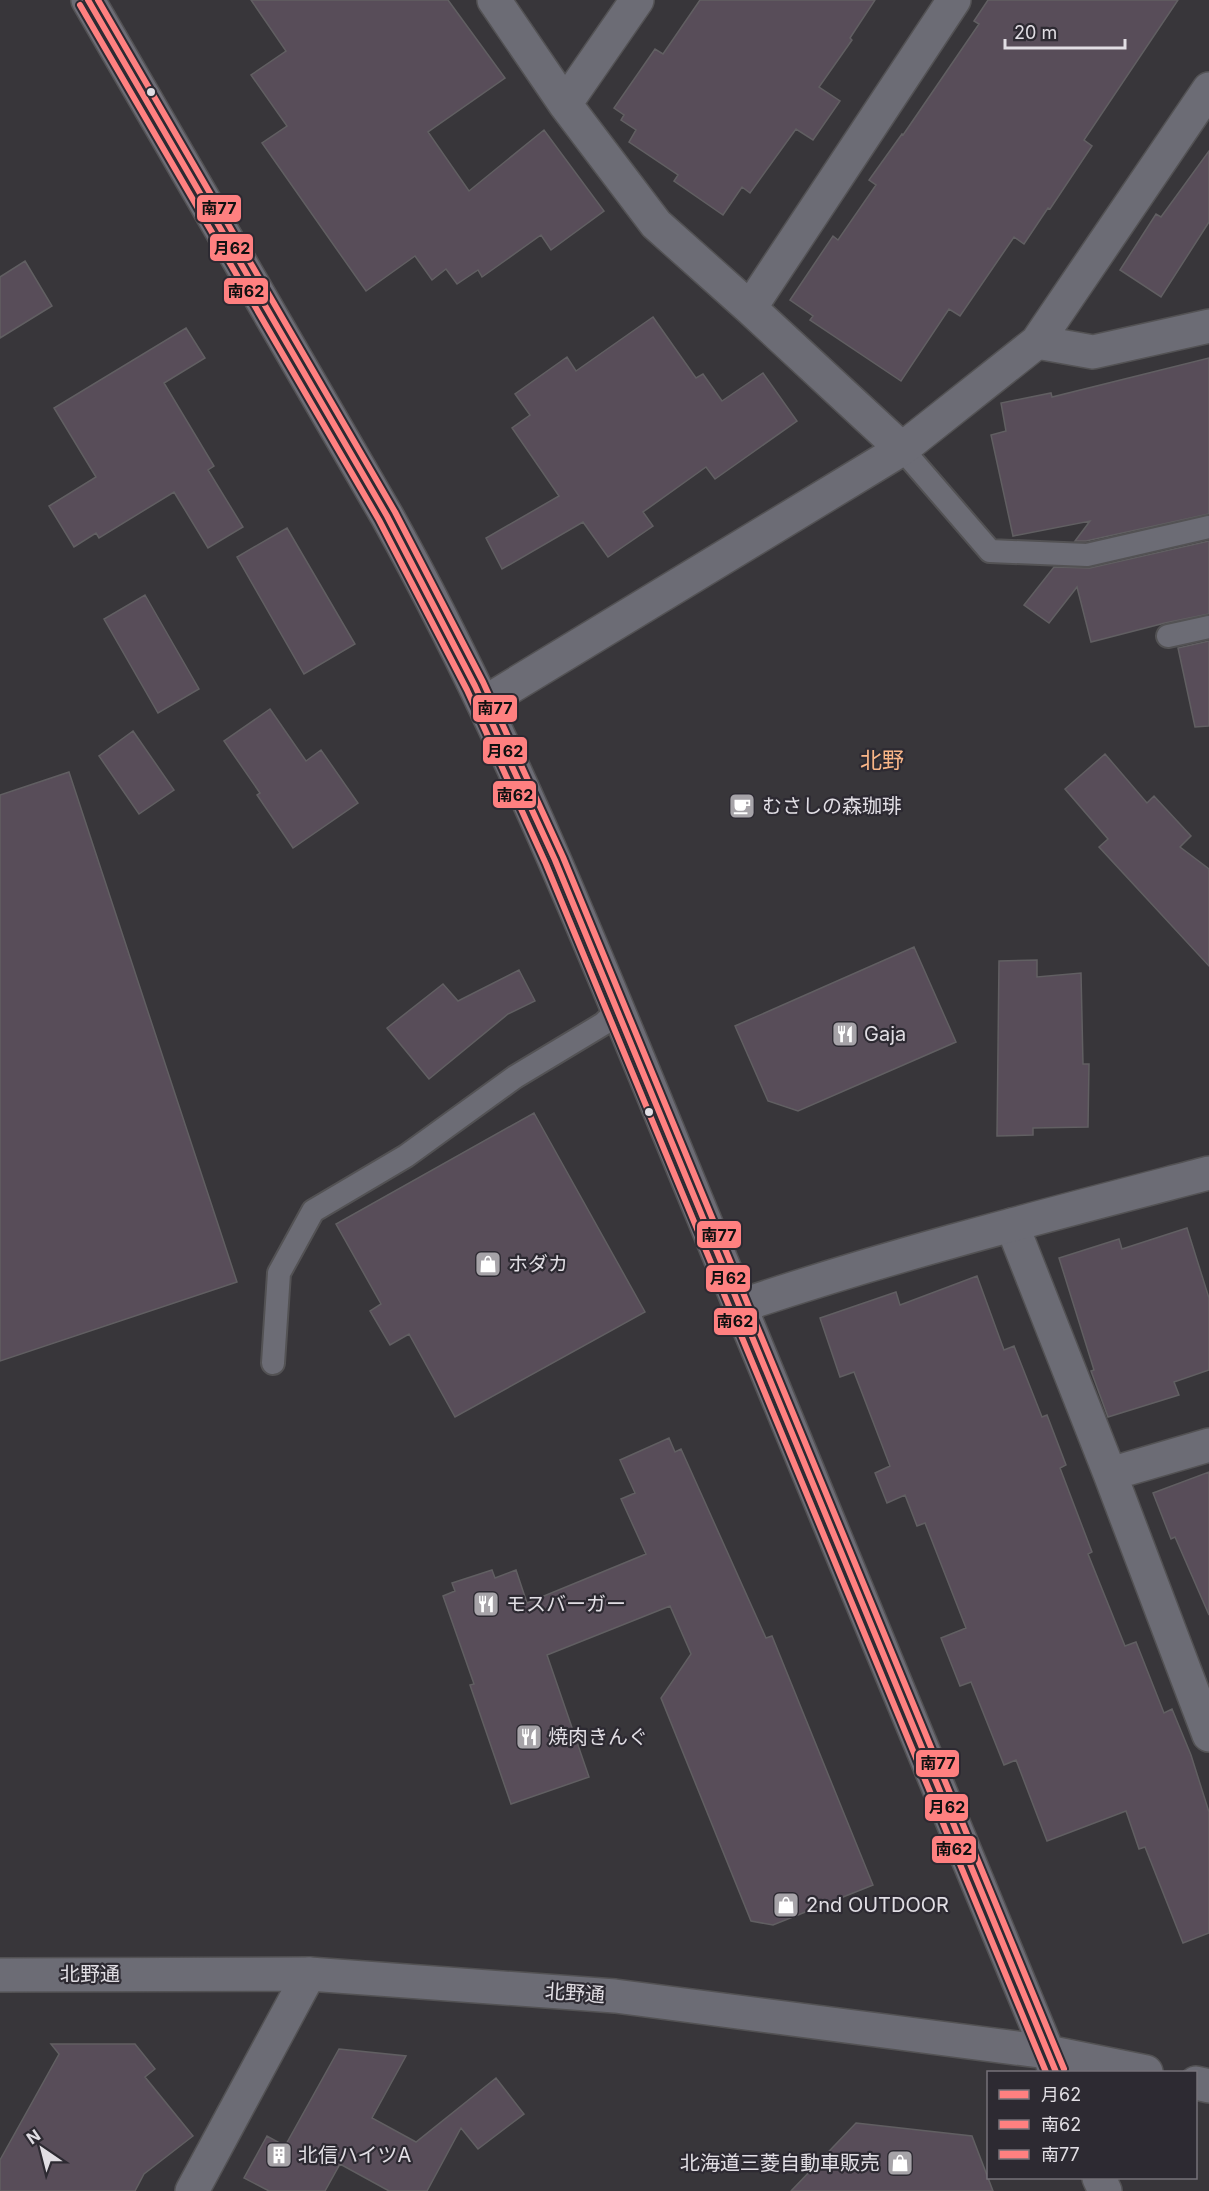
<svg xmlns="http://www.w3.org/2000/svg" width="1209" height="2191" font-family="Inter,'Noto Sans JP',sans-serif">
	<rect width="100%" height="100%" fill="#38363a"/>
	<path fill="#584d59" stroke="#615f62" stroke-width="1.5" d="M251,0H448L505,78L428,132L469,191L544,130L604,211L551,250L541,235L482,277L478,270L457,284L446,269L432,280L415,256L366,291L262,143L287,126L251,75L286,51Z
		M700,0H875L850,38L852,40L819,87L840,101L813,140L796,129L750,193L742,187L723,215L674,181L678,175L629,142L636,130L621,120L624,115L614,108L655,49L663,54Z
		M988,0H1178L1084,140L1092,146L1050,209L1048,208L1024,244L1014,237L960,316L949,309L901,381L810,320L813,316L790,300L833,236L838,240L876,185L869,180L902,134L903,135L979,24L974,21Z
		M1209,151V222L1161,297L1120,270L1156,214L1161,217Z
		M25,261L52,306L0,338V277Z
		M653,317L696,378L703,374L722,401L763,373L797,421L715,479L706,467L643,512L653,526L608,557L583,522L502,569L486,538L559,496L512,428L530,415L515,394L567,357L576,371Z
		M186,328L205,358L164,383L214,466L208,470L243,527L208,548L174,492L99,538L96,533L74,547L49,506L96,477L54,408Z
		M1209,358V514L1086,541H1075L1090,521L1013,536L991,435L1006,431L1001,403L1051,393L1052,397Z
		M287,528L355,644L304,674L237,557Z
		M1209,541V614L1165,623L1091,642L1077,587L1049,623L1024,605L1054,567L1090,568Z
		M145,595L199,689L158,713L104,619Z
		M1209,641V726L1195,727L1178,648Z
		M270,709L306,761L321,750L358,803L293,848L257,795L260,793L224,741Z
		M133,731L174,790L139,814L99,756Z
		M1105,754L1147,803L1154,796L1191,836L1180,847L1209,869V966L1099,847L1108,839L1065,789Z
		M69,772L237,1282L0,1361V795Z
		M914,947L956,1042L798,1111L768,1101L735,1026Z
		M1037,960V977L1081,973L1083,1064H1089L1088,1127L1033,1128V1135L997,1136L999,961Z
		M519,970L535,1001L508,1014L429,1079L387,1028L443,984L458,1001Z
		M534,1113L645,1312L455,1417L409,1334L390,1345L370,1311L381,1304L336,1224Z
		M1187,1228L1209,1298V1370L1174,1382L1179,1395L1108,1417L1091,1371L1094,1370L1059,1258L1119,1239L1122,1249Z
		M977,1276L1004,1350L1014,1346L1042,1417L1047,1415L1066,1465L1060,1468L1092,1552L1088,1554L1125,1646L1136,1642L1164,1713L1172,1709L1191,1755L1209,1812V1933L1183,1943L1145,1847L1139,1849L1126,1811L1047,1841L1016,1760L1004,1765L971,1682L960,1686L941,1638L966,1628L925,1523L917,1526L905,1495L887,1503L875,1473L890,1466L854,1372L840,1377L820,1318L896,1292L900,1305Z
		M669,1438L675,1452L681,1449L766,1638L772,1636L873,1885L773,1925L751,1921L661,1698L691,1654L670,1606L547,1655L589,1777L511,1804L470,1685L474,1684L443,1596L455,1591L452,1583L492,1570L495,1578L516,1570L527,1603L646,1554L621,1499L635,1493L620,1460Z
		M1209,1472V1615L1175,1537L1171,1539L1153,1493Z
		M51,2044H135L155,2069L145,2077L193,2136L144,2174L135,2191H0V2160L59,2054Z
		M339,2049L406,2056L372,2118L416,2142L496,2078L524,2114L478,2149L461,2128L427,2191H389L340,2164L325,2191H269L244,2178L267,2136L285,2146Z
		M856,2123L972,2136L993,2191H791Z"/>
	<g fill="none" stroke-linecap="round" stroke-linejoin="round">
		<defs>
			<path id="service" d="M902,449L990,551L1087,555L1209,527
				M1168,636L1209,627
				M273,1363L279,1273L313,1211L406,1156L515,1077L603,1024L618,1010"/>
			<path id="minor" d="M494,0L565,104L656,224L750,308L902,449
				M565,104L637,0
				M750,308L954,0
				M1037,342L1093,352L1209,326
				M484,703L902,449L1037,342L1209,89
				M1012,1225L1110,1474L1209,1735
				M1110,1474L1209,1445
				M192,2191L309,1974"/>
			<path id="tertiary" d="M88,0L387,516C511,739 605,979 702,1214C820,1500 937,1787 1056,2072
				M740,1306C894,1254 1052,1214 1209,1173
				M0,1975L309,1974L615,1996L1047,2052L1146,2072
				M1196,2083L1209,2086
				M1099,2178L1105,2191"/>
		</defs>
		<use href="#service" stroke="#535254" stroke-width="26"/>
		<use href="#minor" stroke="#535254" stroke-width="36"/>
		<use href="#tertiary" stroke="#535254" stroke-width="36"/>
		<use href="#service" stroke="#6c6c75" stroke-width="22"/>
		<use href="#minor" stroke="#6c6c75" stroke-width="33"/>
		<use href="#tertiary" stroke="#6c6c75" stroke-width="33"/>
		<defs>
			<path id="bus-1" d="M88,0L387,516L475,686L555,860L1056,2072"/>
			<path id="bus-2" d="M80,5L379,520L467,690L546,864L1046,2072"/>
			<path id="bus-3" d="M98,0L395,512L483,682L563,857L1064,2069"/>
		</defs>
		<use href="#bus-1" stroke="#2d2a32" stroke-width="10"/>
		<use href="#bus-2" stroke="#2d2a32" stroke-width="10"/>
		<use href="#bus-3" stroke="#2d2a32" stroke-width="10"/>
		<use href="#bus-1" stroke="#ff8080" stroke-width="6"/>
		<use href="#bus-2" stroke="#ff8080" stroke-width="6"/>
		<use href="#bus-3" stroke="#ff8080" stroke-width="6"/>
	</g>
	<defs>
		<symbol id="cafe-square" viewBox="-11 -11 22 22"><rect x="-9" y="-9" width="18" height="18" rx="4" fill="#a6a3a8" stroke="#2d2a32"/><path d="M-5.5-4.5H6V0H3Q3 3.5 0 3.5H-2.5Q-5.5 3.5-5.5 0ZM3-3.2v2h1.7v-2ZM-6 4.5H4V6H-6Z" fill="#fff"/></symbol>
		<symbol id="restaurant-square" viewBox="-11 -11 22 22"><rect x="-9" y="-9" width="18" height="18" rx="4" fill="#a6a3a8" stroke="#2d2a32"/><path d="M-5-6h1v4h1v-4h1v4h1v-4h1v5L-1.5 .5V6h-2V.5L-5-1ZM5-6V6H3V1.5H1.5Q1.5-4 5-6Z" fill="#fff"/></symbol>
		<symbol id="shop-square" viewBox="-11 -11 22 22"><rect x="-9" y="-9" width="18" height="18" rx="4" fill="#a6a3a8" stroke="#2d2a32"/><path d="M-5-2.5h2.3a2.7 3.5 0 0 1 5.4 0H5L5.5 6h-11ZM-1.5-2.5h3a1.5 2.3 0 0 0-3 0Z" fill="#fff"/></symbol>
		<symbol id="building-square" viewBox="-11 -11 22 22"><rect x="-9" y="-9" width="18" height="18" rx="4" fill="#a6a3a8" stroke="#2d2a32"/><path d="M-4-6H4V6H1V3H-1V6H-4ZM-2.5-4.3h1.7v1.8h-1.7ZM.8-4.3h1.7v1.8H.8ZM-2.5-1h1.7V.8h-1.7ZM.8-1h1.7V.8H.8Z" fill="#fff"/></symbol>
	</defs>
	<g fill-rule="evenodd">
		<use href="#cafe-square" x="727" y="791" width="30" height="30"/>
		<use href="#restaurant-square" x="830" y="1019" width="30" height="30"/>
		<use href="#shop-square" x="473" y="1249" width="30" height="30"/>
		<use href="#restaurant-square" x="471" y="1589" width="30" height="30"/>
		<use href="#restaurant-square" x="514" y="1722" width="30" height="30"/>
		<use href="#shop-square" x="771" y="1890" width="30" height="30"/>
		<use href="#building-square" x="264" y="2140" width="30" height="30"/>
		<use href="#shop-square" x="885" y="2148" width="30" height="30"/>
	</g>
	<g fill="#e1dee4" stroke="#2d2a32" stroke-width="2">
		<circle cx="151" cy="92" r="5"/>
		<circle cx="649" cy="1112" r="5"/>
	</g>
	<g text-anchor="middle" stroke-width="4.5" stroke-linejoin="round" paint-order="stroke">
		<g font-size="20" fill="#e1dee4" stroke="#2d2a32" text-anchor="start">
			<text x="762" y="813">むさしの森珈琲</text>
			<text x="864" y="1041">Gaja</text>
			<text x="508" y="1271">ホダカ</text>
			<text x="506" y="1611">モスバーガー</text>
			<text x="548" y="1744">焼肉きんぐ</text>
			<text x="806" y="1912">2nd OUTDOOR</text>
			<text x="298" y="2162">北信ハイツA</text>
			<text x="880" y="2170" text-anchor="end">北海道三菱自動車販売</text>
		</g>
		<g font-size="20" fill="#e1dee4" stroke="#2d2a32">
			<text x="90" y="1981">北野通</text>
			<text transform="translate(575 1993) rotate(4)" y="7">北野通</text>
		</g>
		<g font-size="22" fill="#fab687" stroke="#2d2a32">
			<text x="882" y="768">北野</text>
		</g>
	</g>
	<g stroke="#2d2a32" stroke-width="2">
		<rect x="196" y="194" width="46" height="29" rx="6" fill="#ff8080"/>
		<rect x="209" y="233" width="45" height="29" rx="6" fill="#ff8080"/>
		<rect x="223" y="277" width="46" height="28" rx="6" fill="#ff8080"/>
		<rect x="472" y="694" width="46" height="29" rx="6" fill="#ff8080"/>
		<rect x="482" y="736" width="46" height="29" rx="6" fill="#ff8080"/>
		<rect x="492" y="780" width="45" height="29" rx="6" fill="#ff8080"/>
		<rect x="696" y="1220" width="46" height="29" rx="6" fill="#ff8080"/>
		<rect x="705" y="1264" width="46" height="29" rx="6" fill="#ff8080"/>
		<rect x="713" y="1307" width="45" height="29" rx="6" fill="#ff8080"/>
		<rect x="915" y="1749" width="45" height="29" rx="6" fill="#ff8080"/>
		<rect x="924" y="1793" width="45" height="29" rx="6" fill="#ff8080"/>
		<rect x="931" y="1835" width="46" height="29" rx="6" fill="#ff8080"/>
	</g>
	<g font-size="16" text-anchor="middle" font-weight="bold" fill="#111">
		<text x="219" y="214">南77</text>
		<text x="232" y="254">月62</text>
		<text x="246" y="297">南62</text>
		<text x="495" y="714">南77</text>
		<text x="505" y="757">月62</text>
		<text x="515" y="801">南62</text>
		<text x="719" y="1241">南77</text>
		<text x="728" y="1284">月62</text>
		<text x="735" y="1327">南62</text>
		<text x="938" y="1769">南77</text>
		<text x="947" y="1813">月62</text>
		<text x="954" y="1855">南62</text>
	</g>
	<rect x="987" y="2071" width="210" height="108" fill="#2d2a32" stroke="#757279" stroke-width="1.5"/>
	<rect x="999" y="2090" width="30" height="9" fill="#ff8080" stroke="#757279" stroke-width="1.5"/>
	<text x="1041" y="2101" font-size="18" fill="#e1dee4">月62</text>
	<rect x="999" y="2120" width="30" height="9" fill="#ff8080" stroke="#757279" stroke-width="1.5"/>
	<text x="1041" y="2131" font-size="18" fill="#e1dee4">南62</text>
	<rect x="999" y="2150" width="30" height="9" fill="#ff8080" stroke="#757279" stroke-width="1.5"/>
	<text x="1041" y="2161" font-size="18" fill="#e1dee4">南77</text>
	<g transform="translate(42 2149) rotate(325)" stroke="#2d2a32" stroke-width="4.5" paint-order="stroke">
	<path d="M0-4.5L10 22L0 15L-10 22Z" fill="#e1dee4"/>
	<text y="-9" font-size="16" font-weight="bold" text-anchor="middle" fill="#e1dee4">N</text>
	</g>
	<path d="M1005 39v9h120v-9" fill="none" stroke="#e1dee4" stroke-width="3"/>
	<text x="1014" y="39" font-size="18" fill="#e1dee4" stroke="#2d2a32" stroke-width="4.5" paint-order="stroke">20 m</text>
</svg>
